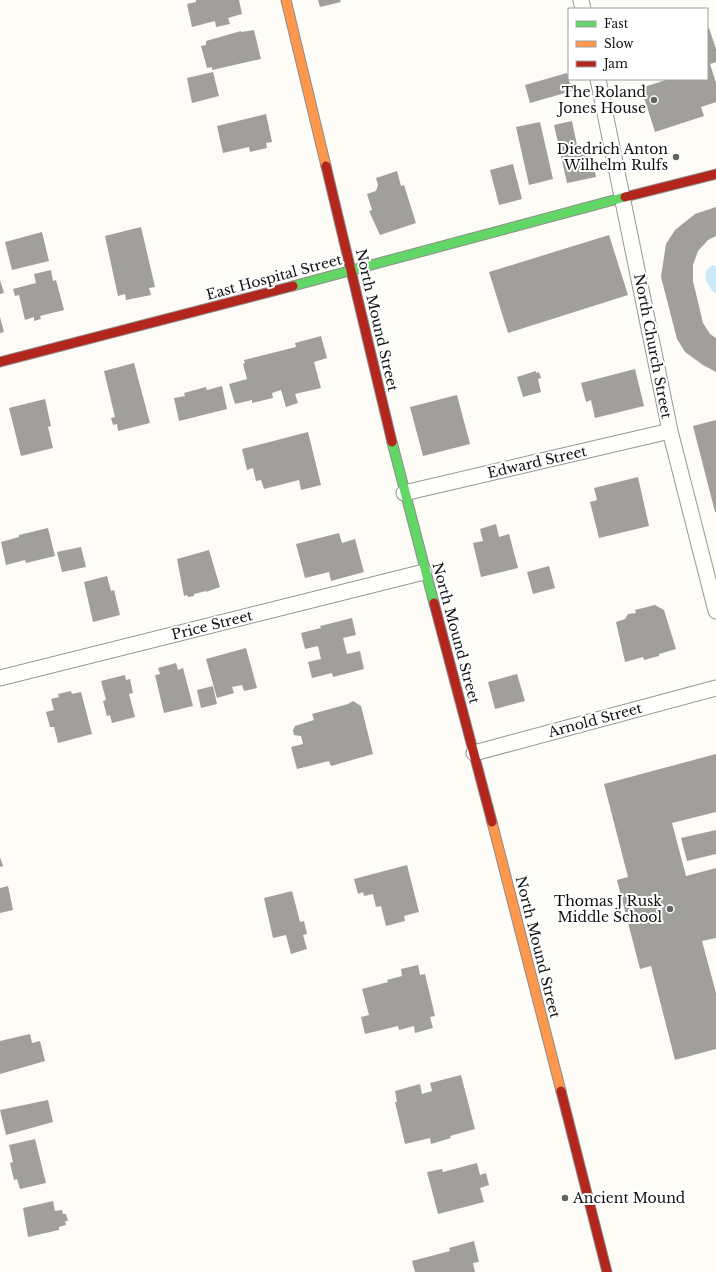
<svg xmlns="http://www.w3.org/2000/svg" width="716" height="1272" font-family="'Libre Baskerville',serif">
	<rect width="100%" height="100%" fill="#fdfcf7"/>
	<path fill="#cde8f7" d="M713,265L716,267V294C707,286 699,272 713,265Z"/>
	<path fill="#a19f9c" d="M196,0H239L242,14L228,18L230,24L216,27L215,21L192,27L187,4L196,2Z
		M318,0H340L341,2L320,7Z
		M709,28L716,49V62L710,64L716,83V102L701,107L704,116L655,132L641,88L669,79H707V29Z
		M254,30L261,59L212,70V67L207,68L201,46L206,45V41L241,31V32Z
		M213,72L219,96L192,103L187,78Z
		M567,73L572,91L530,103L525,85Z
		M266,114L272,142L266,143L267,148L250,152L249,147L223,153L217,126Z
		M572,121L578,150L590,147L596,177L567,183L554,125Z
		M540,122L553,179L529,185L516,127Z
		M513,164L522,199L499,205L490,170Z
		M397,171L401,186L404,185L416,223L380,235L369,211L372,210L367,194L376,191L378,185L376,178Z
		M716,207V236L708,240L698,251L693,265V281L703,323L710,334L716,338V372L703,365L685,352L677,339L661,277L666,244L675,230L695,214Z
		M141,227L155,287L149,288L151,295L126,300L125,294L118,296L105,236Z
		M42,232L49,261L12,270L5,242Z
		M609,235L628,295L508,333L489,272Z
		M51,270L53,281L56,280L64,310L40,316L41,319L34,321V317L25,320L19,295L15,296L13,289L36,283L34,274Z
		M0,280L4,293L0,294Z
		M0,317L4,332L0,333Z
		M321,336L327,358L314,362L321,388L295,394L298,403L286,407L281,390L272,393L273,398L252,403V400L235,404L229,384L247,379L243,364L245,363L244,360L296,347L295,343Z
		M134,363L150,423L118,431L117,424L113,425L111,418L115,417L104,371Z
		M635,369L644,406L595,418L591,400L586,402L581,383Z
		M536,371V373L539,372L541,378L538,379L541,392L523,397L517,377Z
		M222,386L227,409L179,421L174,398L185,396L184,393L206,387L207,390Z
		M457,395L470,444L423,456L410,407Z
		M45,399L51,426L48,427L53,448L21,456L9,408Z
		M716,420V512H715L693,426Z
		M308,432L321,485L301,490L299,480L264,489L261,480L256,481L253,468L247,470L242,449Z
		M638,477L649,526L599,538L590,502L597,500L594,488Z
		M496,524L499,537L509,534L518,568L481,577L473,543L483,541L480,529Z
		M48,528L55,556L26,563L25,560L6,565L1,542L19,537V535Z
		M339,533L342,543L355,539L364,572L331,581L329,572L305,578L296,544Z
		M81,547L86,567L62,572L57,552Z
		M209,550L220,587L206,592V591L194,594V596L188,597L187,595L184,596L177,559Z
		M549,566L555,588L533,594L527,572Z
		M107,576L111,591L114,590L120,615L93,622L84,582Z
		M655,605L664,610L676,649L659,654V656L644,660L643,657L625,662L616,622L625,619L628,614L636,613L635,610Z
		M352,618L356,635L343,638L347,654L360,651L364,669L333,677L332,673L312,678L308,662L321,659L318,646L305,649L301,633L321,628L320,626Z
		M246,648L257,688L244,691L242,685L232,687L234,693L217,698L206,659Z
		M176,663L178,670L183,668L193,706L164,713L155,675L160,674L158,668Z
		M517,674L525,701L495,709L488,682Z
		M125,675L126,680L130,679L133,693L129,694L135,717L112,723L110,715L107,716L103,701L106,700L101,681Z
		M213,686L217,704L201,708L197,690Z
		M71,691L72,694L81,692L92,734L58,743L54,727H50L46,712L54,710L51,699L59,697L58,694Z
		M353,701L361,706L373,754L331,766L329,761L297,769L291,747L303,744L301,736L294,735L293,730L295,726L314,720L312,714L348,704Z
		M716,754V812L672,823L686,876L716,868V938L702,941L716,993V1049L675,1060L651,966L640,969L617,880L628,877L604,784Z
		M716,830V854L687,861L681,838Z
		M0,857L3,866L0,867Z
		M407,865L419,912L404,916L405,921L386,926L381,906L376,907L373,894L364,896L363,892L358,894L354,879Z
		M8,886L13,910L0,913V888Z
		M292,891L300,922L304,921L307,934L303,935L307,949L291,954L286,935L273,938L264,898Z
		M418,965L420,975L425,974L435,1016L430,1017L433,1028L415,1033L414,1026L399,1030L398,1026L365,1034L361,1017L369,1015L362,989L388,982L387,980L402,976L401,969Z
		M30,1034L32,1043L40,1041L45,1061L0,1074V1041Z
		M461,1075L475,1129L450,1136L451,1138L431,1144L430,1138L405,1144L395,1102H397L395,1091L420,1084L422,1094L432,1091L430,1083Z
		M48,1100L53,1122L6,1135L0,1110Z
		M35,1139L46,1183L20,1189L17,1179L14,1180L10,1163L13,1162L9,1145Z
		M477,1163L480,1175L486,1173L489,1185L480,1188L484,1202L438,1214L427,1172L442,1169L443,1172Z
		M53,1201L55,1211L62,1210L63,1214H66L68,1221H65L66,1225L59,1227V1230L28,1237L23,1208Z
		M474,1241L479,1262L473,1263L475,1272H415L412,1261L450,1251L449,1248Z"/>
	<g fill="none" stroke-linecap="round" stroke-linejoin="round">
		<defs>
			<path id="street" d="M581,0L583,9
				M598,79L670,431L716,611
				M404,493L670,431
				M0,678L424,572
				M474,753L716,688"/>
			<path id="fast" d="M293,286L625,197
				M392,442L434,603"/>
			<path id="slow" d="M286,0L326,166
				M492,822L561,1091"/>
			<path id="jam" d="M326,166L392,442
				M625,197L716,174
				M0,362L293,286
				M434,603L492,822
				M561,1091L607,1272"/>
		</defs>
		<use href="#street" stroke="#979795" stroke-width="17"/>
		<use href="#fast" stroke="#8e8d8b" stroke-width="11"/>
		<use href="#slow" stroke="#8e8d8b" stroke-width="11"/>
		<use href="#jam" stroke="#8e8d8b" stroke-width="11"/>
		<use href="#street" stroke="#fffffe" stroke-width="15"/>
		<use href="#fast" stroke="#63d668" stroke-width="9"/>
		<use href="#slow" stroke="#ff974d" stroke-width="9"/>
		<use href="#jam" stroke="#b3261e" stroke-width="9"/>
	</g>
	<g fill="#646362" stroke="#fff" stroke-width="1.5">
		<circle cx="654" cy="100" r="4"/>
		<circle cx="676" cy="157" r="4"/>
		<circle cx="670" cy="909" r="4"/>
		<circle cx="565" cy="1198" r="4"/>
	</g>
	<g text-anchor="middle" stroke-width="4" stroke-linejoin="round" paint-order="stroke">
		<g font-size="14" fill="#111" stroke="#fff" text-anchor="end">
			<text x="646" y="97">The Roland<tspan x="646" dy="16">Jones House</tspan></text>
			<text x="668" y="154">Diedrich Anton<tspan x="668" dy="16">Wilhelm Rulfs</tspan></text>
			<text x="662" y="906">Thomas J Rusk<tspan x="662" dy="16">Middle School</tspan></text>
			<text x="573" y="1203" text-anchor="start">Ancient Mound</text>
		</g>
		<g font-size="14" fill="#111" stroke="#fff">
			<text transform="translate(274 277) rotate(-15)" y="5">East Hospital Street</text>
			<text transform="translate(377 320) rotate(77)" y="5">North Mound Street</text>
			<text transform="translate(653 346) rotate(79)" y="5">North Church Street</text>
			<text transform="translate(537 462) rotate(-13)" y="5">Edward Street</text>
			<text transform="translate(212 625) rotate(-14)" y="5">Price Street</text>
			<text transform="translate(456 633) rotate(75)" y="5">North Mound Street</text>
			<text transform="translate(595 720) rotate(-15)" y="5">Arnold Street</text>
			<text transform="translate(538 947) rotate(76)" y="5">North Mound Street</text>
		</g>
	</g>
	<rect x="568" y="8" width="140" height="72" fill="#ffffff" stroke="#a0a0a0"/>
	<rect x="576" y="21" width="20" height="6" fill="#63d668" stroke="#a0a0a0"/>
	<text x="604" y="28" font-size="12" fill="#111111">Fast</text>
	<rect x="576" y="41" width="20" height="6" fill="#ff974d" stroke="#a0a0a0"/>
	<text x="604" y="48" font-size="12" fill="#111111">Slow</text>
	<rect x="576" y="61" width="20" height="6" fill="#b3261e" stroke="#a0a0a0"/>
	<text x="604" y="68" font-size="12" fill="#111111">Jam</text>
</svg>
